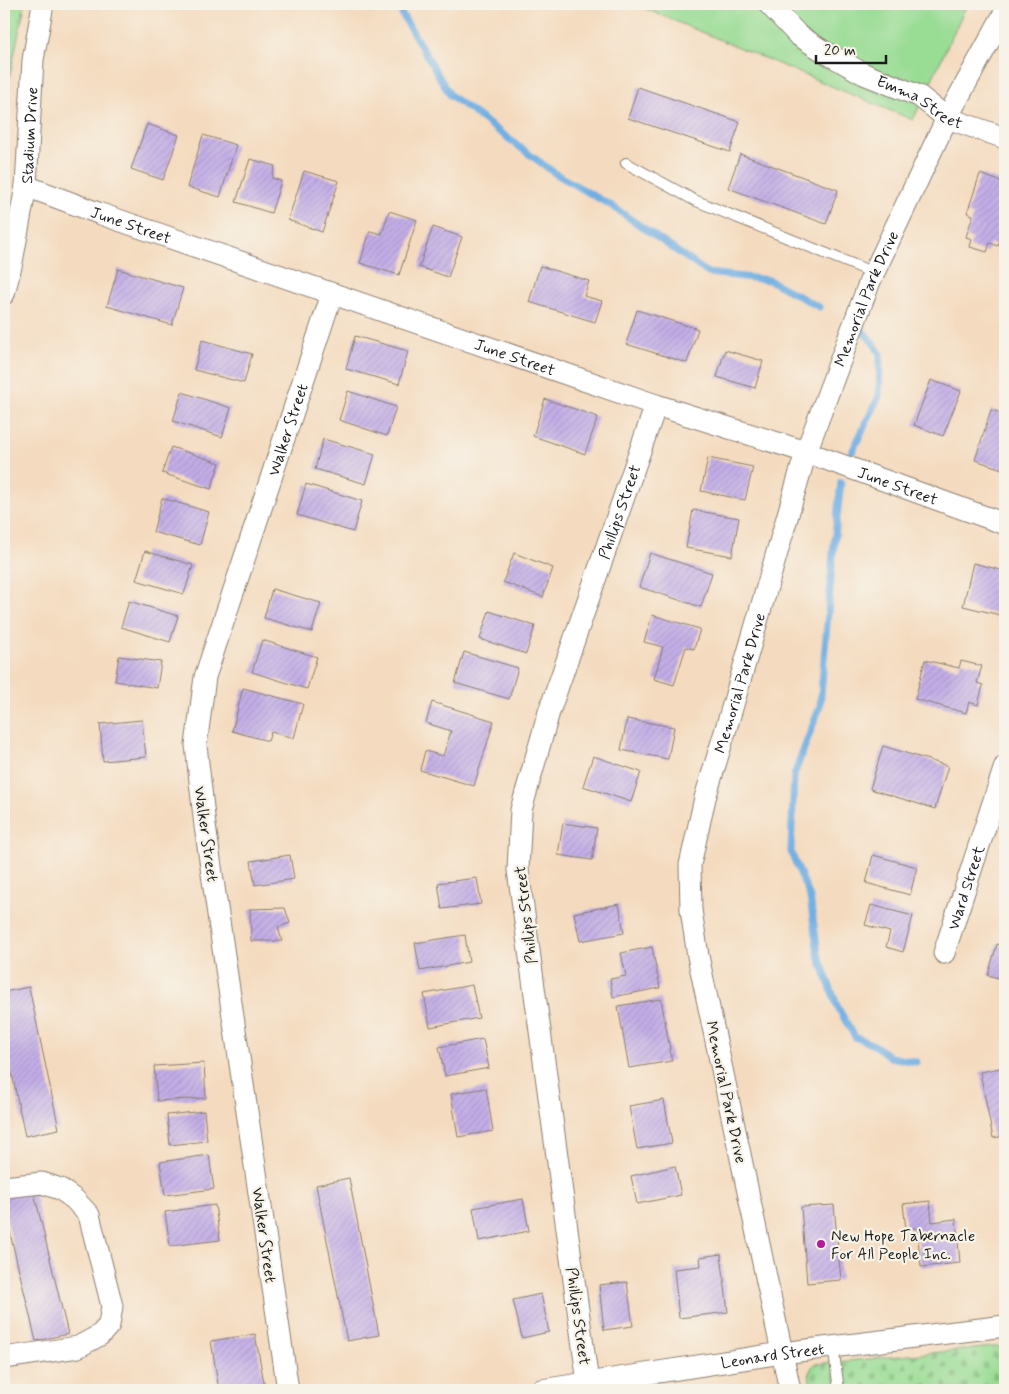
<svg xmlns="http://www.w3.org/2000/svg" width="1009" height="1394" font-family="Mynerve,sans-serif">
	<defs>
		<pattern id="grass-tufts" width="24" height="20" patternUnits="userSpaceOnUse" patternTransform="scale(1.25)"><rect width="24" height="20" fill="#99dc94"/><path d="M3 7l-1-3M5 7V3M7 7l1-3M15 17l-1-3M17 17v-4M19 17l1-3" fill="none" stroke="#83bc7f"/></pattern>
		<pattern id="cemetery-stones" width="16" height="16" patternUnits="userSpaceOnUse" patternTransform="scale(1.25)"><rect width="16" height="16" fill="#99dc94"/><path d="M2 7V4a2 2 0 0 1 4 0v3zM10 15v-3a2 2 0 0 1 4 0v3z" fill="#83bc7f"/></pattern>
		<pattern id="building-hatch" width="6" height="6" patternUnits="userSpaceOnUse" patternTransform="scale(1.25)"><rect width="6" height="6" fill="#c3aee7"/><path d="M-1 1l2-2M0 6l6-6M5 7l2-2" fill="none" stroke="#a795c6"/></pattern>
	</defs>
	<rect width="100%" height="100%" fill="#f7f3e8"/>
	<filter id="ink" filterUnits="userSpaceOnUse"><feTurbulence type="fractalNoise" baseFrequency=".02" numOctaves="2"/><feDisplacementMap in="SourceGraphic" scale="10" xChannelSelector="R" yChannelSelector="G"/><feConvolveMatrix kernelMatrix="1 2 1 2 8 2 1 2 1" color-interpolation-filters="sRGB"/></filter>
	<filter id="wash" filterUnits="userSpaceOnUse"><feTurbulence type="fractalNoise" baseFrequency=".0096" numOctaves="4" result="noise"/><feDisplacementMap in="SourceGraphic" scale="20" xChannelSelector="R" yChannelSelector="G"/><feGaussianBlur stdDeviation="1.12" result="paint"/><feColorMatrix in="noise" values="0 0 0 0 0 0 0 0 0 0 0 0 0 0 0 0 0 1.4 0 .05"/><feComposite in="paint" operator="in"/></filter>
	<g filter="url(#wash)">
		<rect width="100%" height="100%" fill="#f4dbbf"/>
		<path fill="url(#grass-tufts)" stroke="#5a7c58" d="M4,4H25L4,103Z"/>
		<path fill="url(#cemetery-stones)" stroke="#5a7c58" d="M1005,1346V1390H812C810,1379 806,1372 815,1364Z"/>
		<path fill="#99dc94" stroke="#5a7c58" d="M634,4H967L913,120Z"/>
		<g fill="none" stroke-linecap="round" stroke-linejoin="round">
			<path stroke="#71afe3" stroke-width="7" d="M397,4L403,16L450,95L556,174L612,206L708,273L769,280L819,307
				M852,452L879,396L880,354L874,344L863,331
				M841,482L833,554L820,706L794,775L791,852L810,897L818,954L838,1008L855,1037L876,1046L890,1057L916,1062"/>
		</g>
		<g id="blocks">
			<path fill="url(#building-hatch)" d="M638,87L740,122L730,152L628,118Z
				M147,124L179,135L163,180L131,169Z
				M203,135L236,145L220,197L187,187Z
				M740,154L838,190L826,224L728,188Z
				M250,159L275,166L272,178L281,181L271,213L236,202Z
				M304,171L339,181L322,232L288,220Z
				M980,174L1005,183V225L998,246L990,243L987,252L970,247L972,239L966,237L973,215L967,213Z
				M389,211L417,220L399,275L360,263L370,231L382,234Z
				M433,227L462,237L448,277L419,267Z
				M540,266L589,281L584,296L602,301L595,322L529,302Z
				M118,269L183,288L172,325L107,306Z
				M637,310L698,329L687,363L626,344Z
				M355,336L408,351L399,384L346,369Z
				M202,340L252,354L244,383L194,370Z
				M725,350L763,361L755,388L717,377Z
				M931,380L961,391L943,436L914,425Z
				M348,391L396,407L387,436L339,420Z
				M182,392L231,408L222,437L173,421Z
				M545,399L598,417L585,454L533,436Z
				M991,410L1005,414V470L975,460Z
				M323,439L375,454L366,484L315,469Z
				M171,447L220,463L211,489L162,473Z
				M708,458L753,467L745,500L701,491Z
				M306,484L362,501L353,532L297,515Z
				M162,498L209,512L200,545L153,532Z
				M693,510L739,518L732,556L686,548Z
				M145,551L193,565L184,594L136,580Z
				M514,553L553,568L543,597L503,582Z
				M650,553L712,573L701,607L639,587Z
				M973,563L1005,571V612L1004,616L963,606Z
				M272,589L321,603L312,632L264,618Z
				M129,601L178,616L170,642L121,627Z
				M489,611L535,626L526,654L480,639Z
				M652,615L700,629L694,649L686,647L674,685L654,679L663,647L644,642Z
				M262,640L317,657L307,689L252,672Z
				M464,652L518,668L509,699L455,683Z
				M119,656L161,662L157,688L115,681Z
				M925,660L959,668L961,661L982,666L977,683L983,685L978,705L969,702L966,713L915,699Z
				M243,688L303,704L294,738L271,732L268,741L232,731Z
				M432,702L494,721L474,786L420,770L425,751L443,756L451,731L426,723Z
				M627,719L674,727L668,759L621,750Z
				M142,720L146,757L103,761L100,724Z
				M883,746L948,766L935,809L870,789Z
				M593,756L641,772L631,802L583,786Z
				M563,823L597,828L592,860L558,855Z
				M290,855L294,879L255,885L251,861Z
				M873,855L917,867L910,895L866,883Z
				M477,878L481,904L442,909L438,883Z
				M619,904L624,933L580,941L574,913Z
				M871,905L913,916L903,952L886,947L890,932L865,925Z
				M285,908L290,923L278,927L282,941H251L250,909Z
				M465,935L469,962L420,971L415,943Z
				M997,944L1005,946V980L988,975Z
				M652,947L660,988L613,997L610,979L626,976L621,953Z
				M472,985L479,1018L430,1027L424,994Z
				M29,987L59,1129L25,1136L4,1035V992Z
				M661,999L672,1061L629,1068L618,1006Z
				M483,1039L489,1068L445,1076L439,1047Z
				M204,1063L206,1098L157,1101L154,1066Z
				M1005,1067V1136L993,1138L980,1072Z
				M486,1088L493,1131L458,1137L451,1094Z
				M664,1100L672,1143L637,1149L629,1106Z
				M204,1111L207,1141L170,1145L167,1115Z
				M209,1155L214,1189L165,1195L160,1162Z
				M675,1166L681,1195L637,1204L631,1176Z
				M349,1178L379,1335L347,1341L316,1185Z
				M33,1188L68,1334L36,1341L4,1208V1195Z
				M523,1199L529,1231L479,1241L473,1208Z
				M930,1201L932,1222L956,1219L960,1263L921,1267L917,1228L906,1229L903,1204Z
				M215,1205L220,1240L170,1246L165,1212Z
				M834,1205L841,1280L807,1283L801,1207Z
				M721,1254L728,1312L679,1318L674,1269L701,1266L700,1257Z
				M627,1282L633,1326L604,1330L599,1285Z
				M541,1294L549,1332L522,1338L513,1300Z
				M255,1334L265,1388L254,1390H219L211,1341Z"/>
		</g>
	</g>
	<g filter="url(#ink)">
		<use href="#blocks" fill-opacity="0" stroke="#887c6e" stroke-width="1"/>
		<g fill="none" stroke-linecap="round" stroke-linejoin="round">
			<defs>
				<path id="service" d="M626,163L694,200L874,273
					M833,1346L839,1390"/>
				<g id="minor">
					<path id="s1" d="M769,4L798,35L823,51L864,74L919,96L947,118L1005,138"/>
					<path id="s2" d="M26,186L98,213L656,405L806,452L1005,524"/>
					<path id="s3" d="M4,294L12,262L26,186L33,60L43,4"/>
					<path id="s4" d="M944,953L1005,766"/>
					<path d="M4,1187L42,1183L60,1189L74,1199L89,1215L112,1306L109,1325L100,1335L78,1347L4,1358"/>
					<path id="s5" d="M588,1383L518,870L521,810L549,712L656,405"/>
					<path id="s6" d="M288,1390L205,826L196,745L205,677L332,294"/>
					<path id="s7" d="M541,1390L782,1353L1005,1326"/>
					<path id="s8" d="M790,1390L698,956L691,910L690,865L705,798L728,722L806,452L870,281L947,118L1005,12"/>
				</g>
			</defs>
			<use href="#service" stroke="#887c6e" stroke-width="12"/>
			<use href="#minor" stroke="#887c6e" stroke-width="23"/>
			<use href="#service" stroke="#fff" stroke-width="10"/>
			<use href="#minor" stroke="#fff" stroke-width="21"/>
		</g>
	</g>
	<circle fill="#b5179e" stroke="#f7f3e8" stroke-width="2" cx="821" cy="1244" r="5"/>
	<g text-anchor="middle" stroke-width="4.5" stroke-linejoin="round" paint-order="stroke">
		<g font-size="16" fill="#1c1c1c" stroke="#f7f3e8">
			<text dy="6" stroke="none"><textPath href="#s1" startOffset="182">Emma Street</textPath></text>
			<text dy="6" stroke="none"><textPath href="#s3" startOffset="161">Stadium Drive</textPath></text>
			<text dy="6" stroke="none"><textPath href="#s2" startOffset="112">June Street</textPath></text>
			<text dy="6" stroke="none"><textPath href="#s8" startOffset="1129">Memorial Park Drive</textPath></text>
			<text dy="6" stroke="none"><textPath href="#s2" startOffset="518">June Street</textPath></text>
			<text dy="6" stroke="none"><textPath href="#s6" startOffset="981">Walker Street</textPath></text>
			<text dy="6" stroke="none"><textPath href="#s2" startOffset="922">June Street</textPath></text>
			<text dy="6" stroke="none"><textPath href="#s5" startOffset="892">Phillips Street</textPath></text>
			<text dy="6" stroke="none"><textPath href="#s8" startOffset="724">Memorial Park Drive</textPath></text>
			<text transform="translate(207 834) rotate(82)" y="6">Walker Street</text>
			<text dy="6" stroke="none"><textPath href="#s4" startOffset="69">Ward Street</textPath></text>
			<text transform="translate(525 915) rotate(-97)" y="6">Phillips Street</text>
			<text transform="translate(727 1092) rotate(78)" y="6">Memorial Park Drive</text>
			<text transform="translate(265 1235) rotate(82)" y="6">Walker Street</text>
			<text transform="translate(579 1316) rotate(82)" y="6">Phillips Street</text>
			<text dy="6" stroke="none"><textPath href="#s7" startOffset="234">Leonard Street</textPath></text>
		</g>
		<g font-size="16" fill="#1c1c1c" stroke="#f7f3e8" text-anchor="start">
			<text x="831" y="1241">New Hope Tabernacle<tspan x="831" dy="18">For All People Inc.</tspan></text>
		</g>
	</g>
	<rect width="1009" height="1394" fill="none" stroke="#f7f3e8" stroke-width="20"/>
	<path d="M816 55v8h70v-8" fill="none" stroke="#1c1c1c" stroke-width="2.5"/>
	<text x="824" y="55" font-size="15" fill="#1c1c1c" stroke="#f7f3e8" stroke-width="4" paint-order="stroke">20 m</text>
</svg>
